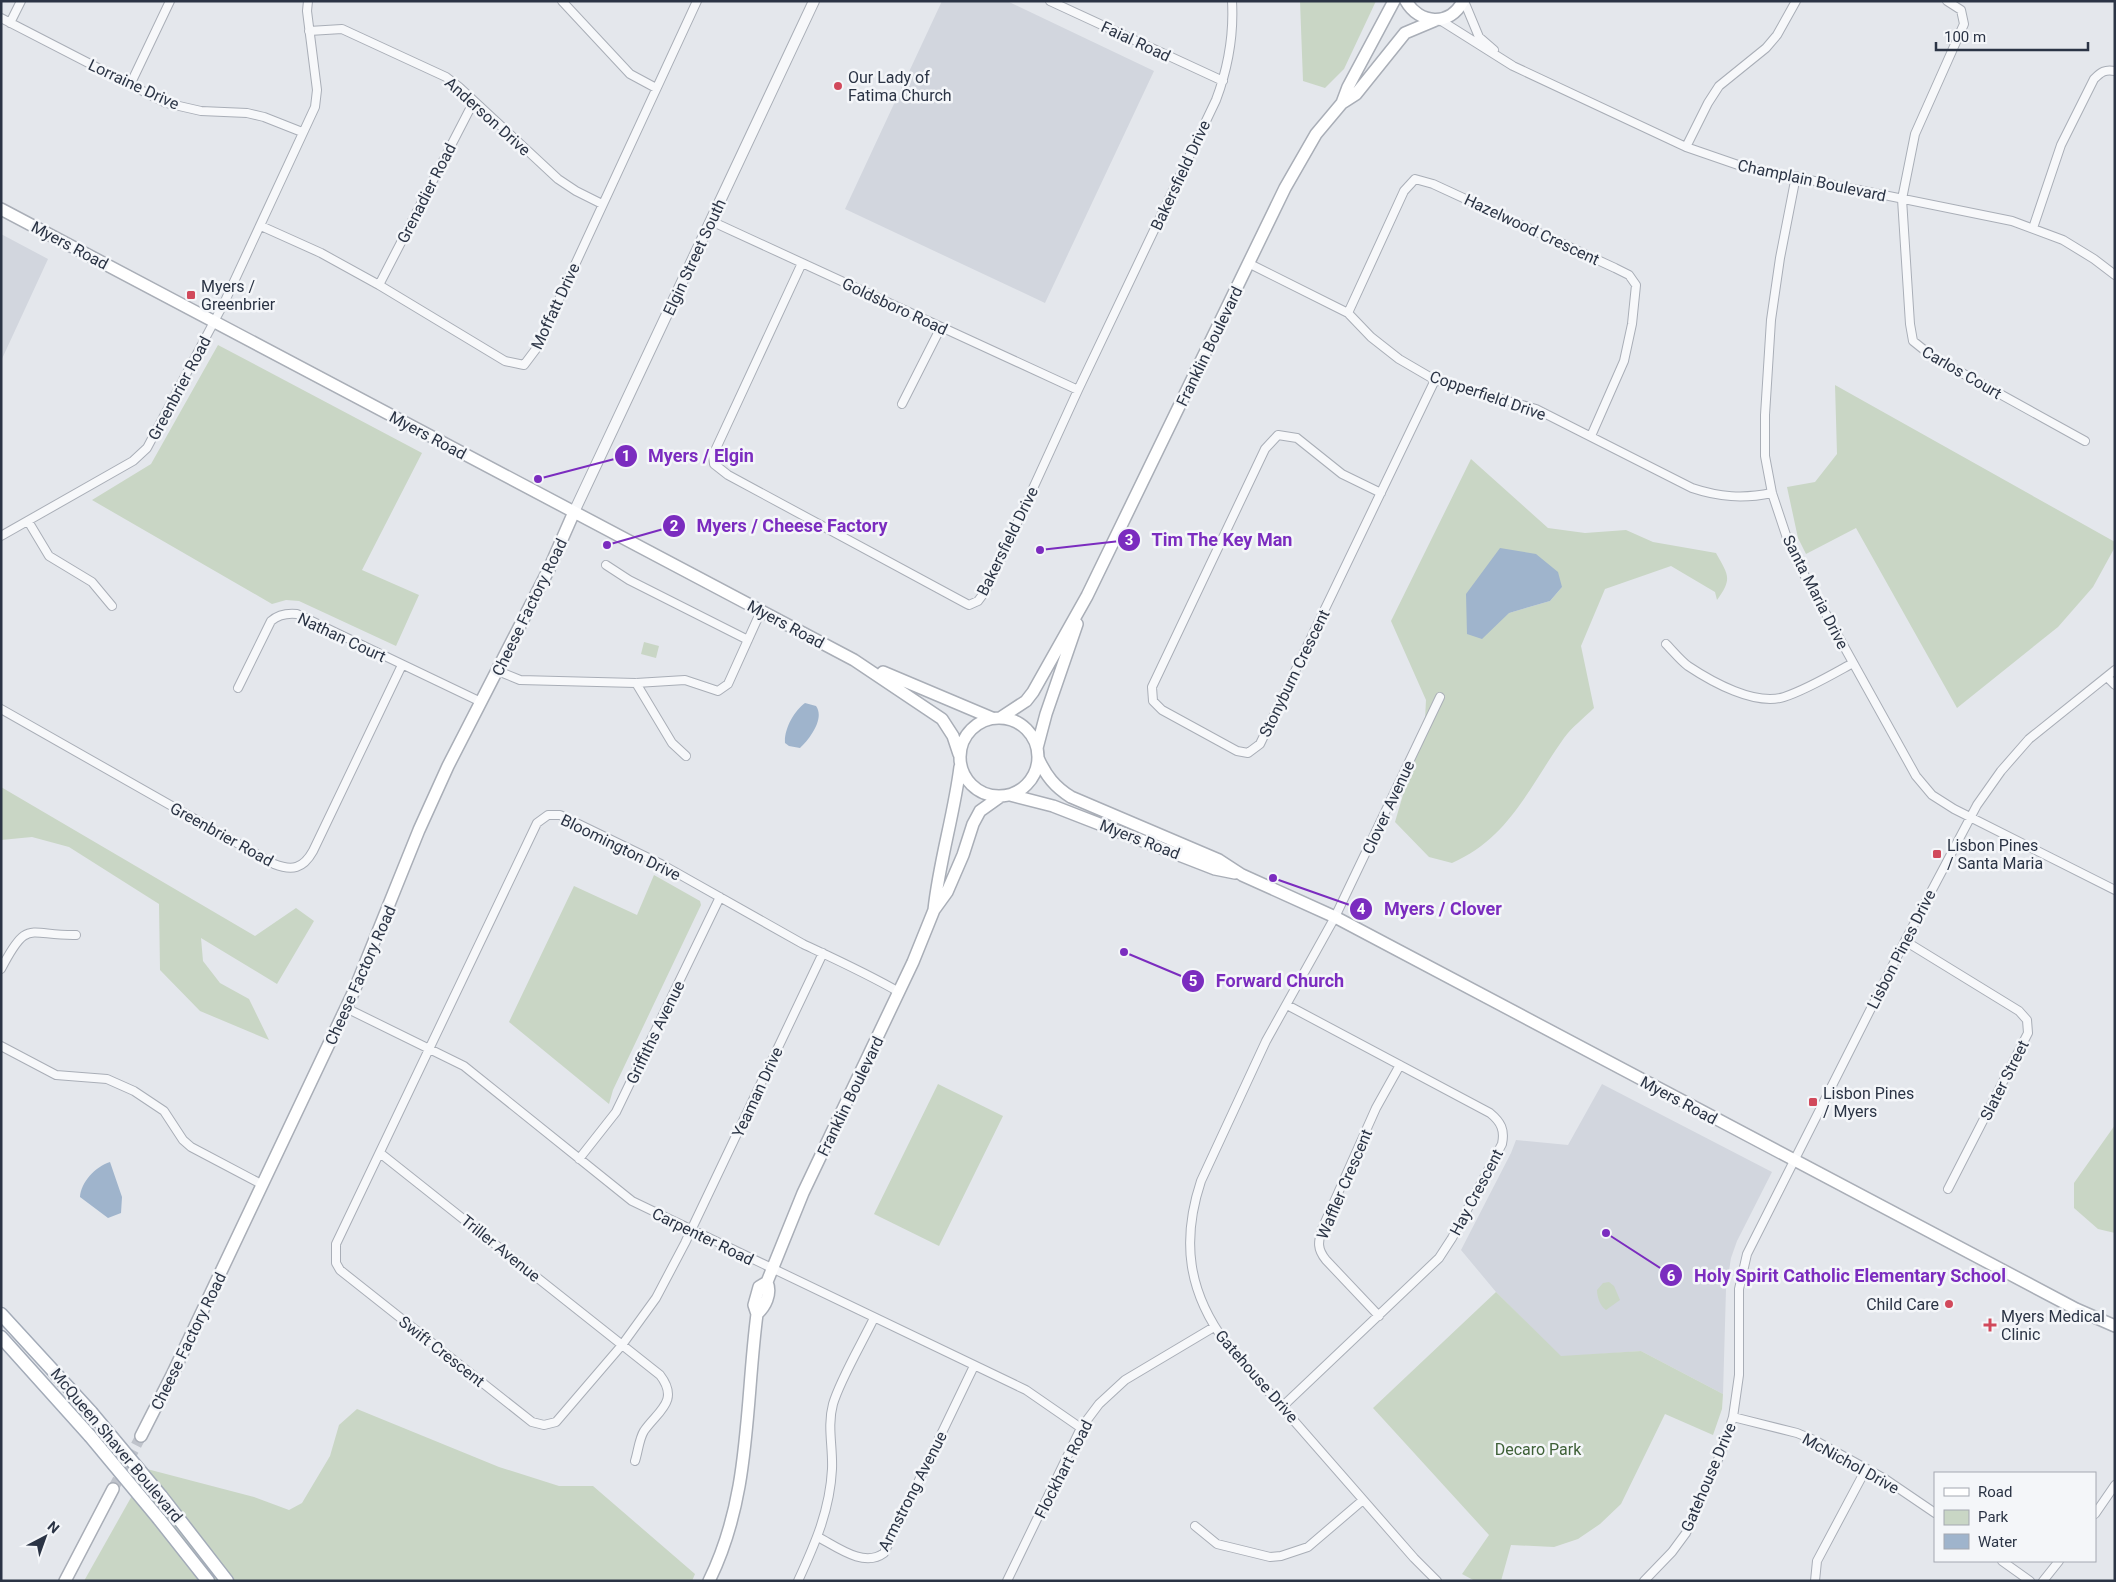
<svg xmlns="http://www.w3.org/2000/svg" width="2116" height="1582" font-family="Roboto,sans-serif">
	<rect width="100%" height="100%" fill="#e4e7ec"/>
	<path fill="#d2d6de" d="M942,1H1007L1154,71L1045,303L845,209Z
		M1,234L48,259L1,361Z
		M1602,1084L1772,1172L1737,1241L1731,1258L1726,1289L1723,1394L1641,1351L1561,1357L1496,1292L1461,1250L1511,1153L1516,1140L1568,1145Z"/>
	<path fill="#c9d6c5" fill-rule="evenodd" d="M1300,1H1376L1344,69L1325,88L1303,81Z
		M218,345L422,453L362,570L419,595L396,646L299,601L286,600L272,604L92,500L151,464Z
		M1835,385L2115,542V547L2093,587L2058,627L1957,708L1856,528L1806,554L1798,538L1787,487L1815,482L1837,454Z
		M1471,459L1548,528L1585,533L1626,530L1653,542L1716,553C1728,575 1733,578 1717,600L1715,592L1671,566L1605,589L1581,646L1594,708C1584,718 1572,727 1564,738C1529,787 1510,837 1452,863L1429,857L1395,822L1425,720L1426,700L1391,621ZM1562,587L1550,601L1509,613Z
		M644,642L659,646L656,658L641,654Z
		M1,787L255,936L296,908L314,921L277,984L201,938L203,961L220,983L249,999L269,1040L200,1011L160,970L159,904L69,847L32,837L1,840Z
		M654,875L700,901L701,905L613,1090L609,1104L509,1022L574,886L637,915Z
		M938,1084L1003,1116L939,1246L874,1214Z
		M2115,1125V1233L2098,1229L2074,1208V1183Z
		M1609,1282L1614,1286L1620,1300L1606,1310C1600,1306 1597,1297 1597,1290L1603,1283Z
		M1496,1292L1561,1356L1641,1351L1723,1394L1722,1409L1713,1435L1665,1414L1621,1504L1600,1524L1578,1539L1554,1547L1511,1545L1501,1581H1475L1462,1574L1489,1535L1373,1408Z
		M357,1409L499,1467L559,1486H593L695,1574L692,1581H84L147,1469L254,1497L289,1510L302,1503L330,1456L339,1425Z"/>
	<path fill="#9fb4cc" d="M1500,548L1536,554L1558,572L1562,587L1550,601L1509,613L1482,639L1467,634L1466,594Z
		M805,703L816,706C825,718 810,739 800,748L789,746L785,743C784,729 794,711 805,703Z
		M110,1162L122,1197L121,1213L108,1218L80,1197C81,1182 95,1167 110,1162Z"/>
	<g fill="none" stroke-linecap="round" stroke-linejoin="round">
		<path stroke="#bfc3cb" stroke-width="11" stroke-dasharray="11 5.5" stroke-linecap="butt" d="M113,1489L141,1436"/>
		<defs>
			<path id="minor" d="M562,1L630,74L656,88
				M1050,1L1223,81
				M1464,1L1479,37L1494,50
				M1947,1L1961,10L1964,24L1915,134L1902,199L1910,324L1913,341L1933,357L2085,441
				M1,18L166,103L201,111L247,113L264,117L302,132
				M1440,20L1513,66L1686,147L1741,166L2012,221L2063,240L2094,259L2115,275
				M10,23L21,1
				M309,31L342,29L446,77L459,87L558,179L576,191L602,204
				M130,85L170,1
				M1686,147L1708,103L1719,86L1766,48L1777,35L1796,1
				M1796,176L1780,258L1771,320L1765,415V456L1772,493L1788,541L1801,569L1916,776L1932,795L1954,809L2115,890
				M711,221L1078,390
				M261,226L321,253L379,285L505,361L524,365L536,349L697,1
				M2033,228L2061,145L2094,79C2101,72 2105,69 2115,71
				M802,263L713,455L714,464L728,475L967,604L969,605L978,601L987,589L1078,390L1216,100C1228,68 1234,36 1232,1
				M1250,264L1348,313L1371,337L1399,359L1435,380L1536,409L1692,488C1719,497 1743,499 1772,493
				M379,285L474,101
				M1348,313L1404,191L1415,179L1433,184L1615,268L1629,275L1636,285L1632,324L1624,361L1591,436
				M902,404L941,327
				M1381,493L1342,474L1297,438L1278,435L1265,449L1152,687L1153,701L1162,710L1237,751L1248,753L1260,744L1435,380
				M28,521L49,556L92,582L112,606
				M1,536L133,461L147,448L225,301L315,107L317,90L307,11L308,1
				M606,565L629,580L748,640
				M1666,644C1673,651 1680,660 1688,666C1712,682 1755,706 1784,697C1806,690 1833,674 1853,663
				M498,671L520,680L636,683L685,680L718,691L728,684L761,611
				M2107,677L2115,685
				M636,683L672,743L686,756
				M238,688L271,621C279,614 287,613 297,614L481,702
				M1,709L274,864C292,871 303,869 313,851L402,665
				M1905,941L2019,1011L2027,1020L2028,1033L1948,1189
				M823,953L685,1243L656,1298L622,1345L556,1422L544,1425L532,1422L340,1270L336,1263V1244L537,823L548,815H560L661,864L803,944C835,959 868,974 899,992
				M1,969C28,917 28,936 76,935
				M346,1008L464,1066L632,1201L1026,1390L1081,1428
				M1,1046L56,1075L107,1079L134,1091L164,1111L183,1140L191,1147L263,1185
				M380,1153L660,1375C680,1401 658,1411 644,1431C639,1439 638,1452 635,1461
				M579,1159L616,1112L720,897
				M1379,1316L1326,1260C1317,1249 1318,1242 1322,1229L1376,1108L1400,1065
				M1283,1406L1439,1258L1452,1238L1502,1144C1505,1130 1501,1122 1490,1113L1287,1005
				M1733,1417L1797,1433L1814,1440L1885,1479L1935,1513
				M2095,1514L2115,1485
				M1195,1526L1217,1544L1270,1557L1281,1556L1308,1547L1363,1500
				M818,1537C837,1547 864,1568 884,1553L974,1366
				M2002,1561L2030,1581
				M798,1581C815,1544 830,1510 832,1469C833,1447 827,1426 833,1404C840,1380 862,1343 874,1318
				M1007,1581L1081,1428L1099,1404L1125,1380L1214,1327
				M1437,1581L1414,1558L1226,1343C1188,1292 1181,1241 1201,1181L1266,1041L1335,917L1440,697
				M1644,1581L1672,1552L1686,1533L1723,1448L1733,1417L1739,1375V1289L1747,1254L1905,941L1977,805L2001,771L2029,739L2115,670
				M1815,1581L1817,1561L1866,1469
				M2043,1581L2059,1561"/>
			<path id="tertiary" d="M574,512L814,1"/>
			<path id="secondary" d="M1406,1C1419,24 1450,27 1463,1
				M1342,103L1348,87L1394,1
				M1,209L854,660L942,719L953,736L959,754
				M883,672L992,718
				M960 757a39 39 0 1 1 78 0a39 39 0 1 1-78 0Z
				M1000,718L1026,701L1033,692L1087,596L1285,188L1316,134L1342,103L1356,94L1405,33L1436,20
				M1037,748L1046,714L1077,624
				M1038,758C1046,776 1055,787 1071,797L1219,860L1242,875L1335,917L2076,1309L2115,1326
				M1010,795L1053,806L1215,869L1235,873
				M934,910C939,862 954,815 960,767
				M757,1314C765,1307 772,1294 767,1282L803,1193L913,962L934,910L947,892L963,855L973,824L980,811L1001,796
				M141,1436L172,1375L354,991L419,830L448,766L549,569L574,512
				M65,1581L113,1489
				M709,1581C751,1496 745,1406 757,1314L754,1305L759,1287L767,1282"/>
			<path id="primary" d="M1,1314L91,1412
				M1,1337L90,1436
				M161,1496L227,1581
				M159,1519L208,1581"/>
		</defs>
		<use href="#minor" stroke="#a9aeb7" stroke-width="10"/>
		<use href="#tertiary" stroke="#a9aeb7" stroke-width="12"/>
		<use href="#secondary" stroke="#a9aeb7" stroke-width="14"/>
		<use href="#primary" stroke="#a3abb8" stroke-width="15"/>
		<use href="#minor" stroke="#f7f8fa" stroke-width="8"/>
		<use href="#tertiary" stroke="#f7f8fa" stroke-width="10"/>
		<use href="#secondary" stroke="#fff" stroke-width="11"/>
		<use href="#primary" stroke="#fff" stroke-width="12"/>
		<defs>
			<path id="primary-bridge" d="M91,1412L161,1496
				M90,1436L159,1519"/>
		</defs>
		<use href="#primary-bridge" stroke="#a3abb8" stroke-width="15" stroke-linecap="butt"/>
		<use href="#primary-bridge" stroke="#fff" stroke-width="12"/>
	</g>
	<g fill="#d1495b" stroke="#f4f6f9" stroke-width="2">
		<circle cx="838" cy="86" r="5"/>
		<rect x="186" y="290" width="10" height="10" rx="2.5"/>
		<rect x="1932" y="849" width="10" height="10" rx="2.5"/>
		<rect x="1808" y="1097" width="10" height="10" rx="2.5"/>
		<circle cx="1949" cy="1304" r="5"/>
		<path d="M1987.5 1317.5h5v5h5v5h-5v5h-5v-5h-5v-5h5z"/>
	</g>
	<g text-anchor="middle" stroke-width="5" stroke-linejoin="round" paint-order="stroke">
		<g font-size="16" fill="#2b3445" stroke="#f4f6f9">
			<text transform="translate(1136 41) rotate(25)" y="6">Faial Road</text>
			<text transform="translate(134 84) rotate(25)" y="6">Lorraine Drive</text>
			<text transform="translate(488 116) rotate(42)" y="6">Anderson Drive</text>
			<text transform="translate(1180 175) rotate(-65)" y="6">Bakersfield Drive</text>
			<text transform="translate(1812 180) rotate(12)" y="6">Champlain Boulevard</text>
			<text transform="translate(426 193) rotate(-63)" y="6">Grenadier Road</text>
			<text transform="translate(1532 229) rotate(25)" y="6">Hazelwood Crescent</text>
			<text transform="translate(70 245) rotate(28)" y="6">Myers Road</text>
			<text transform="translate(694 257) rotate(-65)" y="6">Elgin Street South</text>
			<text transform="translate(555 306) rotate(-65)" y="6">Moffatt Drive</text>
			<text transform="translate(895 306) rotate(25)" y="6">Goldsboro Road</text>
			<text transform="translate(1209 346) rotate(-64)" y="6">Franklin Boulevard</text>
			<text transform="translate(1962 372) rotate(30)" y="6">Carlos Court</text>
			<text transform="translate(179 388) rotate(-62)" y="6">Greenbrier Road</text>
			<text transform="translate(1488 395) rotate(19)" y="6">Copperfield Drive</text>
			<text transform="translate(428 435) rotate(28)" y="6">Myers Road</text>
			<text transform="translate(1007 541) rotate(-64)" y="6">Bakersfield Drive</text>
			<text transform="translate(1816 592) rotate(63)" y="6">Santa Maria Drive</text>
			<text transform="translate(529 607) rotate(-64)" y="6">Cheese Factory Road</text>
			<text transform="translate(786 624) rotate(28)" y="6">Myers Road</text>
			<text transform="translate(342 637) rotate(25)" y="6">Nathan Court</text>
			<text transform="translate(1294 673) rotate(-64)" y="6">Stonyburn Crescent</text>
			<text transform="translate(1388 807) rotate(-65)" y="6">Clover Avenue</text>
			<text transform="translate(222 834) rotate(29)" y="6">Greenbrier Road</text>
			<text transform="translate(1140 839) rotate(21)" y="6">Myers Road</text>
			<text transform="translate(621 847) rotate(26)" y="6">Bloomington Drive</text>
			<text transform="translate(1901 949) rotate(-63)" y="6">Lisbon Pines Drive</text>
			<text transform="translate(360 975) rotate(-66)" y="6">Cheese Factory Road</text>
			<text transform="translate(655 1032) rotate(-64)" y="6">Griffiths Avenue</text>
			<text transform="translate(2004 1080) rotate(-63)" y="6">Slater Street</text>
			<text transform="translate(757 1092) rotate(-65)" y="6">Yeaman Drive</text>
			<text transform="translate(850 1096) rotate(-64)" y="6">Franklin Boulevard</text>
			<text transform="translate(1679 1100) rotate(28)" y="6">Myers Road</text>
			<text transform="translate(1344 1184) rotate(-67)" y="6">Waffler Crescent</text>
			<text transform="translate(1476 1192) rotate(-62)" y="6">Hay Crescent</text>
			<text transform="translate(703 1236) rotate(26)" y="6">Carpenter Road</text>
			<text transform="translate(501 1248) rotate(39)" y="6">Triller Avenue</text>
			<text transform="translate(188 1341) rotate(-64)" y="6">Cheese Factory Road</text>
			<text transform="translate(442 1351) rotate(38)" y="6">Swift Crescent</text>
			<text transform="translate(1257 1376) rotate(49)" y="6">Gatehouse Drive</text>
			<text transform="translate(117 1445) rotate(50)" y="6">McQueen Shaver Boulevard</text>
			<text transform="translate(1851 1463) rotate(29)" y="6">McNichol Drive</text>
			<text transform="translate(1063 1469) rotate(-63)" y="6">Flockhart Road</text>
			<text transform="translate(1708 1477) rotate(-67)" y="6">Gatehouse Drive</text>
			<text transform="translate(912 1491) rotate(-63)" y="6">Armstrong Avenue</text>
		</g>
		<g font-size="16" fill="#2b3445" stroke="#f4f6f9" text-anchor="start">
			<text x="848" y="83">Our Lady of<tspan x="848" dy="18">Fatima Church</tspan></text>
			<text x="201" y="292">Myers /<tspan x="201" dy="18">Greenbrier</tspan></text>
			<text x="1947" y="851">Lisbon Pines<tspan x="1947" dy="18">/ Santa Maria</tspan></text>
			<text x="1823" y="1099">Lisbon Pines<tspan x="1823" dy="18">/ Myers</tspan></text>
			<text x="1939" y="1310" text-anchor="end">Child Care</text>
			<text x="2001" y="1322">Myers Medical<tspan x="2001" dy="18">Clinic</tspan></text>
		</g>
		<g font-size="16" fill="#3f6138" stroke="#f4f6f9">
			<text x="1538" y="1455">Decaro Park</text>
		</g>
	</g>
	<path fill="none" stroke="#7b2cbf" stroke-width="2" d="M538 479L626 456M607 545L674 526M1040 550L1129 540M1273 878L1361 909M1124 952L1193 981M1606 1233L1671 1275"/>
	<g fill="#7b2cbf" stroke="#f4f6f9" stroke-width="2">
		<circle cx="538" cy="479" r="5"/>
		<circle cx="607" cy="545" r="5"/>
		<circle cx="1040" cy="550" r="5"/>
		<circle cx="1273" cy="878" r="5"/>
		<circle cx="1124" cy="952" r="5"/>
		<circle cx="1606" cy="1233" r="5"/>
		<circle cx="626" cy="456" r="12"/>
		<circle cx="674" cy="526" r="12"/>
		<circle cx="1129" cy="540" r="12"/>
		<circle cx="1361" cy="909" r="12"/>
		<circle cx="1193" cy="981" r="12"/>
		<circle cx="1671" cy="1275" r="12"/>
	</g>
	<g font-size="15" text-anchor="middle" font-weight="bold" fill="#fff">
		<text x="626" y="461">1</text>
		<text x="674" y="531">2</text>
		<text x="1129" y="545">3</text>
		<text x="1361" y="914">4</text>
		<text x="1193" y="986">5</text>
		<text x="1671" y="1281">6</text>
	</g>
	<g font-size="18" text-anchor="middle" font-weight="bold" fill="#7b2cbf" stroke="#f4f6f9" stroke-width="5" stroke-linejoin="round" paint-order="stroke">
		<text x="701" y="462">Myers / Elgin</text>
		<text x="792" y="532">Myers / Cheese Factory</text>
		<text x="1222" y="546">Tim The Key Man</text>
		<text x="1443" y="915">Myers / Clover</text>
		<text x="1280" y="987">Forward Church</text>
		<text x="1850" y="1282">Holy Spirit Catholic Elementary School</text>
	</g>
	<rect width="2116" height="1582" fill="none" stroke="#2b3445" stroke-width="5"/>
	<rect x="1934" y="1472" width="162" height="90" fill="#f4f6f9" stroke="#a4a8b1"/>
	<rect x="1944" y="1488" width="25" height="8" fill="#ffffff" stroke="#a4a8b1"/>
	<text x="1978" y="1497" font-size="15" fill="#2b3445">Road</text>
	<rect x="1944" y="1510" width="25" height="15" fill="#c9d6c5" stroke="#a4a8b1"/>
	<text x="1978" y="1522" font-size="15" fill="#2b3445">Park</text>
	<rect x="1944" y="1534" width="25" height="15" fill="#9fb4cc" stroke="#a4a8b1"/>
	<text x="1978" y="1547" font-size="15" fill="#2b3445">Water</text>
	<g transform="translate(45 1537) rotate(41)" stroke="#f4f6f9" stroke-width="4" paint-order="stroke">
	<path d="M0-4L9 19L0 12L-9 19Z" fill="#2b3445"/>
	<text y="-8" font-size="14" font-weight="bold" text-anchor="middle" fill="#2b3445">N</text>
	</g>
	<path d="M1936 42v8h152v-8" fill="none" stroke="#2b3445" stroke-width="2.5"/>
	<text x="1944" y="42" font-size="15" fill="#2b3445" stroke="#f4f6f9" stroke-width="4" paint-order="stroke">100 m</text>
</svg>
